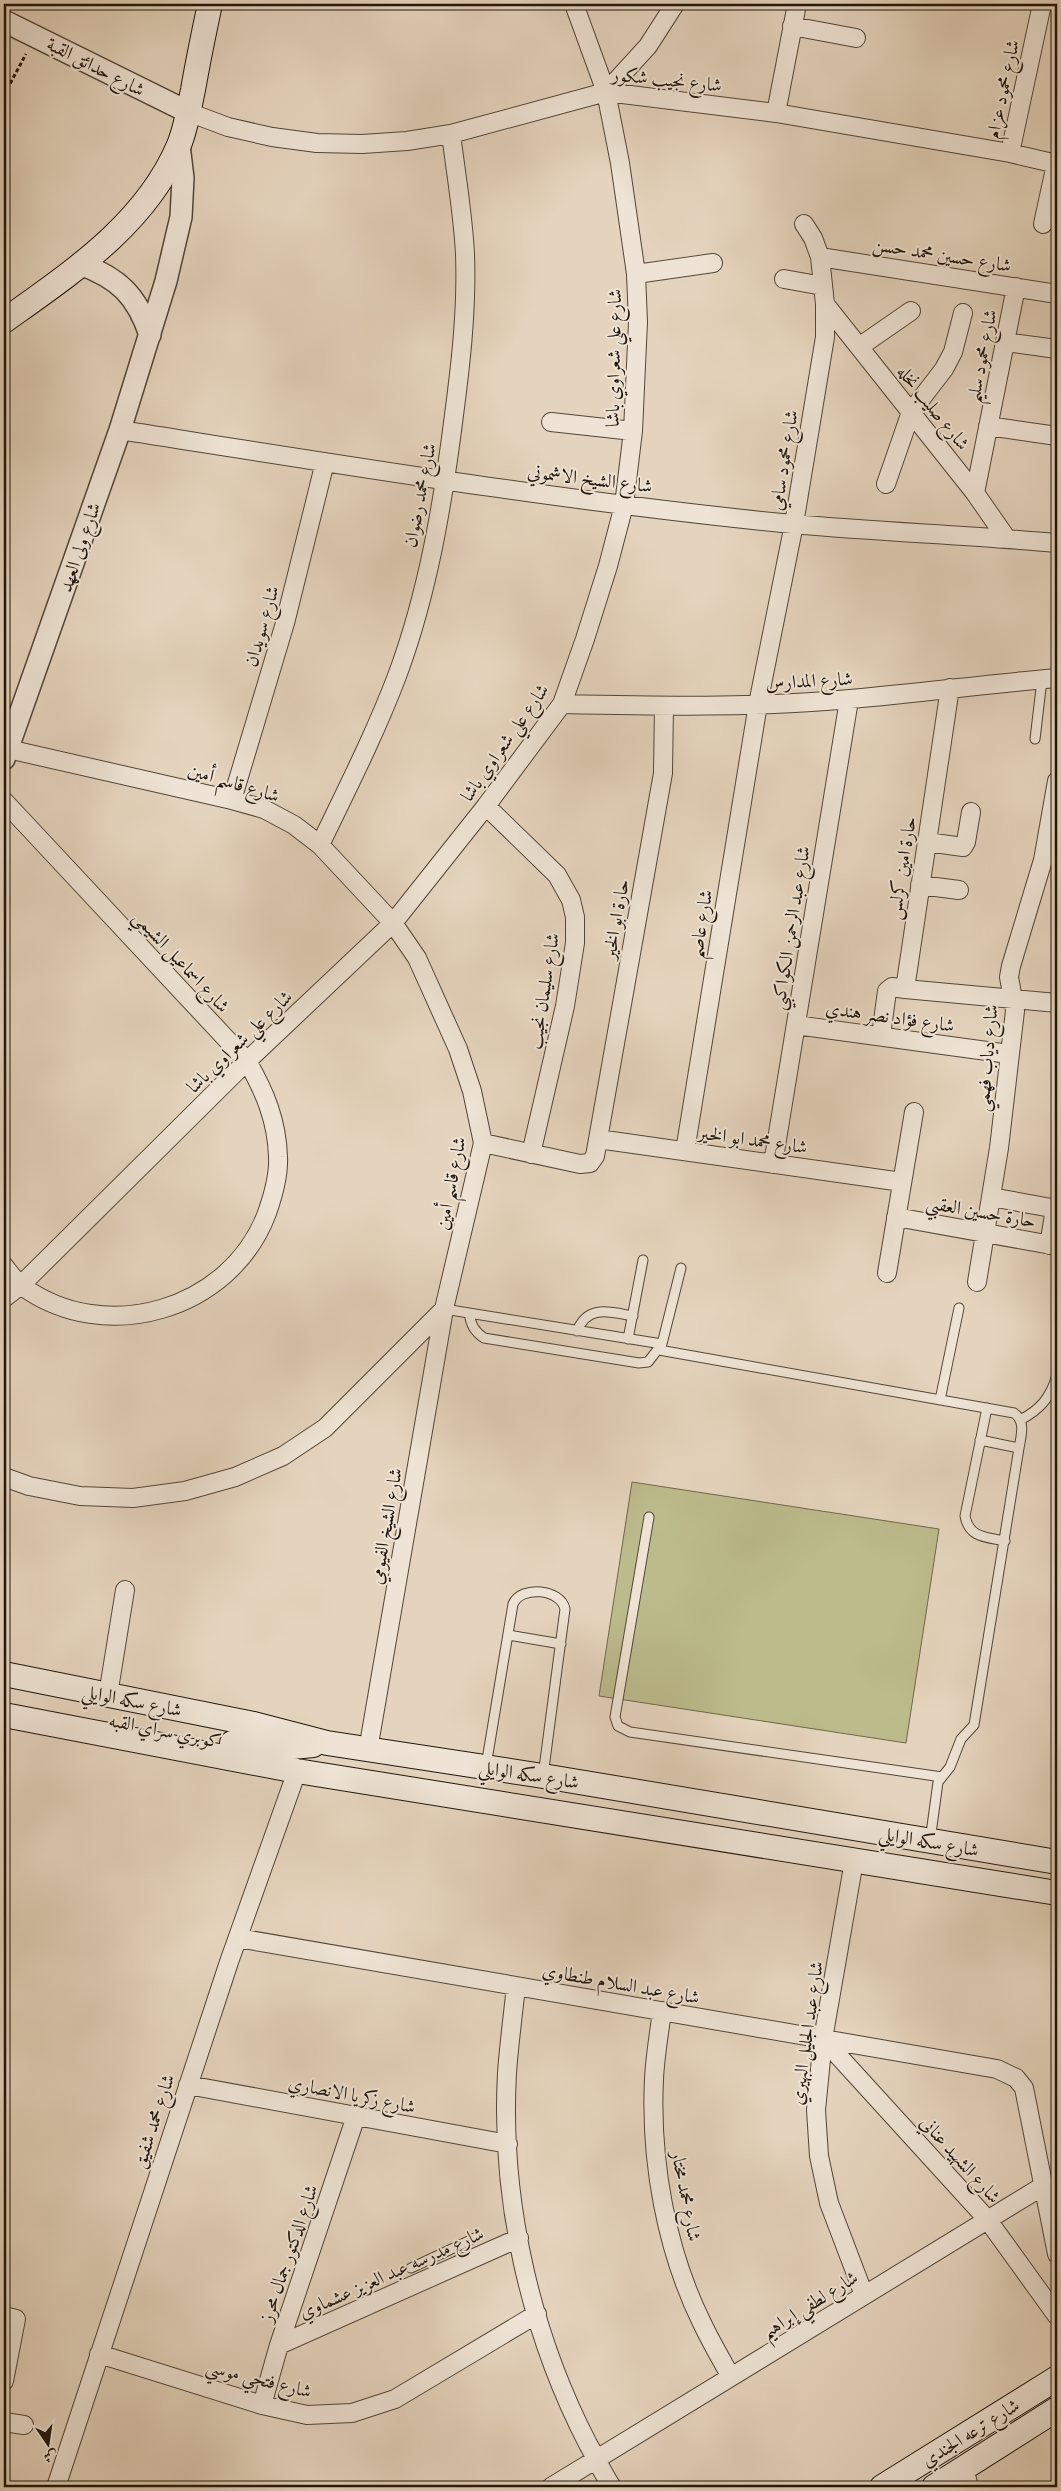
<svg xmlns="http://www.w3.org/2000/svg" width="1061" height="2491" font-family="'Libre Bodoni',Amiri,serif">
	<rect width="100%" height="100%" fill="#e5d4bd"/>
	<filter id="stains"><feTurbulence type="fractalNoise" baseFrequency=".004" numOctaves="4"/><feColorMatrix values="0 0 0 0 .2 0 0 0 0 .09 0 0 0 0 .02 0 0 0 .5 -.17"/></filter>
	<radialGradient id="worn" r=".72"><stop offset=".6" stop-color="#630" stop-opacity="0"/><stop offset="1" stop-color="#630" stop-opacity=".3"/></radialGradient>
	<path fill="#bcbb8c" stroke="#6e684c" d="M632,1482L939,1529L906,1743L599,1696Z"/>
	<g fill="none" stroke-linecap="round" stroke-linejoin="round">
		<defs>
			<path id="service" d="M1035,739L1042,680
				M444,1309L662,1344
				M469,1313C471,1325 474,1331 484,1338L639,1363L648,1362L662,1344L681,1268
				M577,1331C588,1304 610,1312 633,1316
				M628,1339L643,1260
				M659,1350L1014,1413C1026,1421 1021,1436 1019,1448L974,1725L961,1739L950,1767L938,1782L930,1841
				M940,1400L959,1308
				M987,1408L965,1516C969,1538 986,1537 1005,1541
				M1020,1420C1040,1410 1051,1397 1057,1375
				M980,1440L1019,1448
				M649,1517L615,1717L618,1726L630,1732L942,1777
				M508,1635L561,1644
				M486,1766L513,1604C521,1585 561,1589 565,1609L543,1776
				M411,2268L477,2237"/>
			<path id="minor" d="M792,26L856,38
				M606,92L648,46L675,4
				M188,112L228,127L272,137L317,143L362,144L407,141L451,134L606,92L776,113L1010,153L1057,164
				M776,113L797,4
				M1010,153L1042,4
				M1043,224L1056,164
				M820,257L1057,294
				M636,274L713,263
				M784,279L823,286
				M825,304L975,493L1007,539
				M1005,342L1057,349
				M859,347L911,311
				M551,422L633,431
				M988,426L1057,436
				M120,430C344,465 567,502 792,524C880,532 969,535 1057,543
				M886,484L911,412L944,369L953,352L963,313
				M975,493L1016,287
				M562,704C657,706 754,708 850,699C919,693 988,684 1057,678
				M232,800L285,623L325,462
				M4,801L247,1061C265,1092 277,1121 278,1157C279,1176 273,1196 267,1213C231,1310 105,1347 22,1286C15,1281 9,1272 4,1266
				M486,806L557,875L571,900L575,917V943L565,1006L531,1154
				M927,842L963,847L966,842L971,812
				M320,845C347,789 375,734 397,676C428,593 443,503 454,415C461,362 467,308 465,254C463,214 456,174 451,134
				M920,885L959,890
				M905,989L1057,1003
				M796,1025L1009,1054
				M881,1036L887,991L892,987L905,989L950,688
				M598,1139L902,1182
				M483,1143L580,1164L590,1163L595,1156L663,773L664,706
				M685,1151L758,704L794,524L825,337V304L820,257L813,238L804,224
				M773,1164L849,700
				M991,1197L1057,1209
				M896,1217L1057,1246
				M1049,1245L1055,1209
				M887,1273L914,1112
				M977,1282L999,1148L1015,1011L1009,977L1011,966L1043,860L1057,781
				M4,1298L21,1285L247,1061L393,923L486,806L562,704L585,639L608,566L624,505L633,431L638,322L636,274L620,163L606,92L574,4
				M4,1477L29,1486L80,1496L133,1498L185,1491L235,1477L283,1456L325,1428L444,1309L483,1143L472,1091L458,1049L417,958L393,923L320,845L294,825L264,809L232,800L8,749
				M108,1695L125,1590
				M368,1750L444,1309
				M854,1861L823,2039L816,2110L819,2156L829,2203L864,2295
				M238,1938L997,2069L1016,2078L1024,2088L1057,2254
				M516,1986C513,2015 509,2044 507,2073C500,2199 530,2332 588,2444C596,2458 603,2474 612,2487
				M662,2011C659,2034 655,2057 654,2079C650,2161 666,2250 702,2323C711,2342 721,2359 731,2377
				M823,2039L987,2219L1057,2316
				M188,2085L508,2144
				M4,2316L16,2319L4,2381
				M279,2345L519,2238
				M99,2354L262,2405L307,2415L352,2413L395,2399L537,2314
				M262,2405L279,2345L356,2116
				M4,2422L24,2425
				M964,2468L969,2487
				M56,2487L229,1962L297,1771
				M551,2487L1043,2186"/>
			<path id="tertiary" d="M4,21L188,112
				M80,264C119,278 137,296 150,335
				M4,759L120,430L166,281L181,217L183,178L179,145"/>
			<path id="secondary" d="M4,321C71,273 146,224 179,145C186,128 189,108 193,90C198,61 204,32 210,4
				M4,1674L254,1724L327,1743L543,1776L1057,1862
				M4,1715L297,1771L1057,1893
				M232,1743C259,1749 285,1748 313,1745
				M882,2487L1057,2378
				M934,2487L1057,2409"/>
		</defs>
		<use href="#service" stroke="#524638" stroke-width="11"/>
		<use href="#minor" stroke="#524638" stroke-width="20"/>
		<use href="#tertiary" stroke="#524638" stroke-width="24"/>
		<use href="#secondary" stroke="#21160c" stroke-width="26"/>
		<path stroke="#21160c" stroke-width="3" stroke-dasharray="4 2.5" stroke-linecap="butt" d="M4,95L26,54"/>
		<use href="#service" stroke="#eee3d4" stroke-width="9"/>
		<use href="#minor" stroke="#eee3d4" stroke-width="18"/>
		<use href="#tertiary" stroke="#eee3d4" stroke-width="21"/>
		<use href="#secondary" stroke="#eee3d4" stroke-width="24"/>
	</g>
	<g text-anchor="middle" stroke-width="4" stroke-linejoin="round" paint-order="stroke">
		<g font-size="19" fill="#21160c" stroke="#eee3d4">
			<text transform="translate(96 66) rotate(27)" y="7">شارع حدائق القبة</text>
			<text transform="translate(667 79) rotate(6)" y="7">شارع نجيب شكور</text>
			<text transform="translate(1002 89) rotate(-78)" y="7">شارع محمود عزام</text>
			<text transform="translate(942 254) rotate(9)" y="7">شارع حسين محمد حسن</text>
			<text transform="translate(981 356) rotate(-79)" y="7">شارع محمود سليم</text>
			<text transform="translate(613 358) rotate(-89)" y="7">شارع علي شعراوي باشا</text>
			<text transform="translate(934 407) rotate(51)" y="7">شارع صليب نخله</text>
			<text transform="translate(783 460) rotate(-81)" y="7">شارع محمود سامي</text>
			<text transform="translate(590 478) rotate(7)" y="7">شارع الشيخ الاشموني</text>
			<text transform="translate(419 495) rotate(-79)" y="7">شارع محمد رضوان</text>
			<text transform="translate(79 547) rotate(-71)" y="7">شارع ولى العهد</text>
			<text transform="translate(261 626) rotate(-74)" y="7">شارع سويدان</text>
			<text transform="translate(809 680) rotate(-3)" y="7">شارع المدارس</text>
			<text transform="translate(504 742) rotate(-55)" y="7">شارع علي شعراوي باشا</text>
			<text transform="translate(234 782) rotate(17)" y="7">شارع قاسم أمين</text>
			<text transform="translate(901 868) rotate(-81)" y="7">حارة امين كرلس</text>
			<text transform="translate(615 919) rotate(-80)" y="7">حارة ابو الخير</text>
			<text transform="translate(700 924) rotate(-81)" y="7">شارع عاصم</text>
			<text transform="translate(790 928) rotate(-81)" y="7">شارع عبد الرحمن الكواكبي</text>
			<text transform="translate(182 961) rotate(47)" y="7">شارع اسماعيل الشيمي</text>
			<text transform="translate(543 991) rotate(-81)" y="7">شارع سليمان نجيب</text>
			<text transform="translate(890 1016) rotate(8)" y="7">شارع فؤاد نصر هندي</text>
			<text transform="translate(239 1041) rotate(-44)" y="7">شارع علي شعراوي باشا</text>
			<text transform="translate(986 1058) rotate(-85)" y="7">شارع دياب فهمي</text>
			<text transform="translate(753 1139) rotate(8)" y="7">شارع محمد ابو الخير</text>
			<text transform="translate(450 1183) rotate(-79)" y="7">شارع قاسم أمين</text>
			<text transform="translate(981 1211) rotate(10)" y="7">حارة حسين العقبي</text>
			<text transform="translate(385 1526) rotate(-80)" y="7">شارع الشيخ الفيومي</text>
			<text transform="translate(132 1700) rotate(11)" y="7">شارع سكه الوايلي</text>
			<text transform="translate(165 1730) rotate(11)" y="7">كوبري سراي القبه</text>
			<text transform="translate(529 1774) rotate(9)" y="7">شارع سكه الوايلي</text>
			<text transform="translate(929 1841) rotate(10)" y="7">شارع سكه الوايلي</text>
			<text transform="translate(621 1983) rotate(10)" y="7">شارع عبد السلام طنطاوي</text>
			<text transform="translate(806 2033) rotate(-82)" y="7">شارع عبد الجليل البهيري</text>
			<text transform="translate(352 2094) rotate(11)" y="7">شارع زكريا الانصاري</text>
			<text transform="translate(153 2121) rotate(-72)" y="7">شارع محمد شفيق</text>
			<text transform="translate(961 2159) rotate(48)" y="7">شارع الشهيد عناني</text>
			<text transform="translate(687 2196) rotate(79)" y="7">شارع محمد مختار</text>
			<text transform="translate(288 2253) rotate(-71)" y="7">شارع الدكتور جمال محرز</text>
			<text transform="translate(391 2272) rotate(-24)" y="7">شارع مدرسه عبد العزيز عشماوي</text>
			<text transform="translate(809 2304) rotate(-32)" y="7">شارع لطفي إبراهيم</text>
			<text transform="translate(259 2378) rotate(14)" y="7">شارع فتحي موسي</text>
			<text transform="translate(970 2432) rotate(-32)" y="7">شارع ترعه الجندي</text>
		</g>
	</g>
	<rect width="1061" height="2491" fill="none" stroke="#e5d4bd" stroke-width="20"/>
	<rect x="5" y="5" width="1051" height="2481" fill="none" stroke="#21160c" stroke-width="2.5"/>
	<rect x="10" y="10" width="1041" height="2471" fill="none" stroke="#21160c"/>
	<g transform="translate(48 2444) rotate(167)" stroke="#eee3d4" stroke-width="4" paint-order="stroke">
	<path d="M0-4L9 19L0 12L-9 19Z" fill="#21160c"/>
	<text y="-8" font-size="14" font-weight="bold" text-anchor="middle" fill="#21160c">ش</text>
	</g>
	<rect width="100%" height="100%" filter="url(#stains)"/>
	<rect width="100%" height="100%" fill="url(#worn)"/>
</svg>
